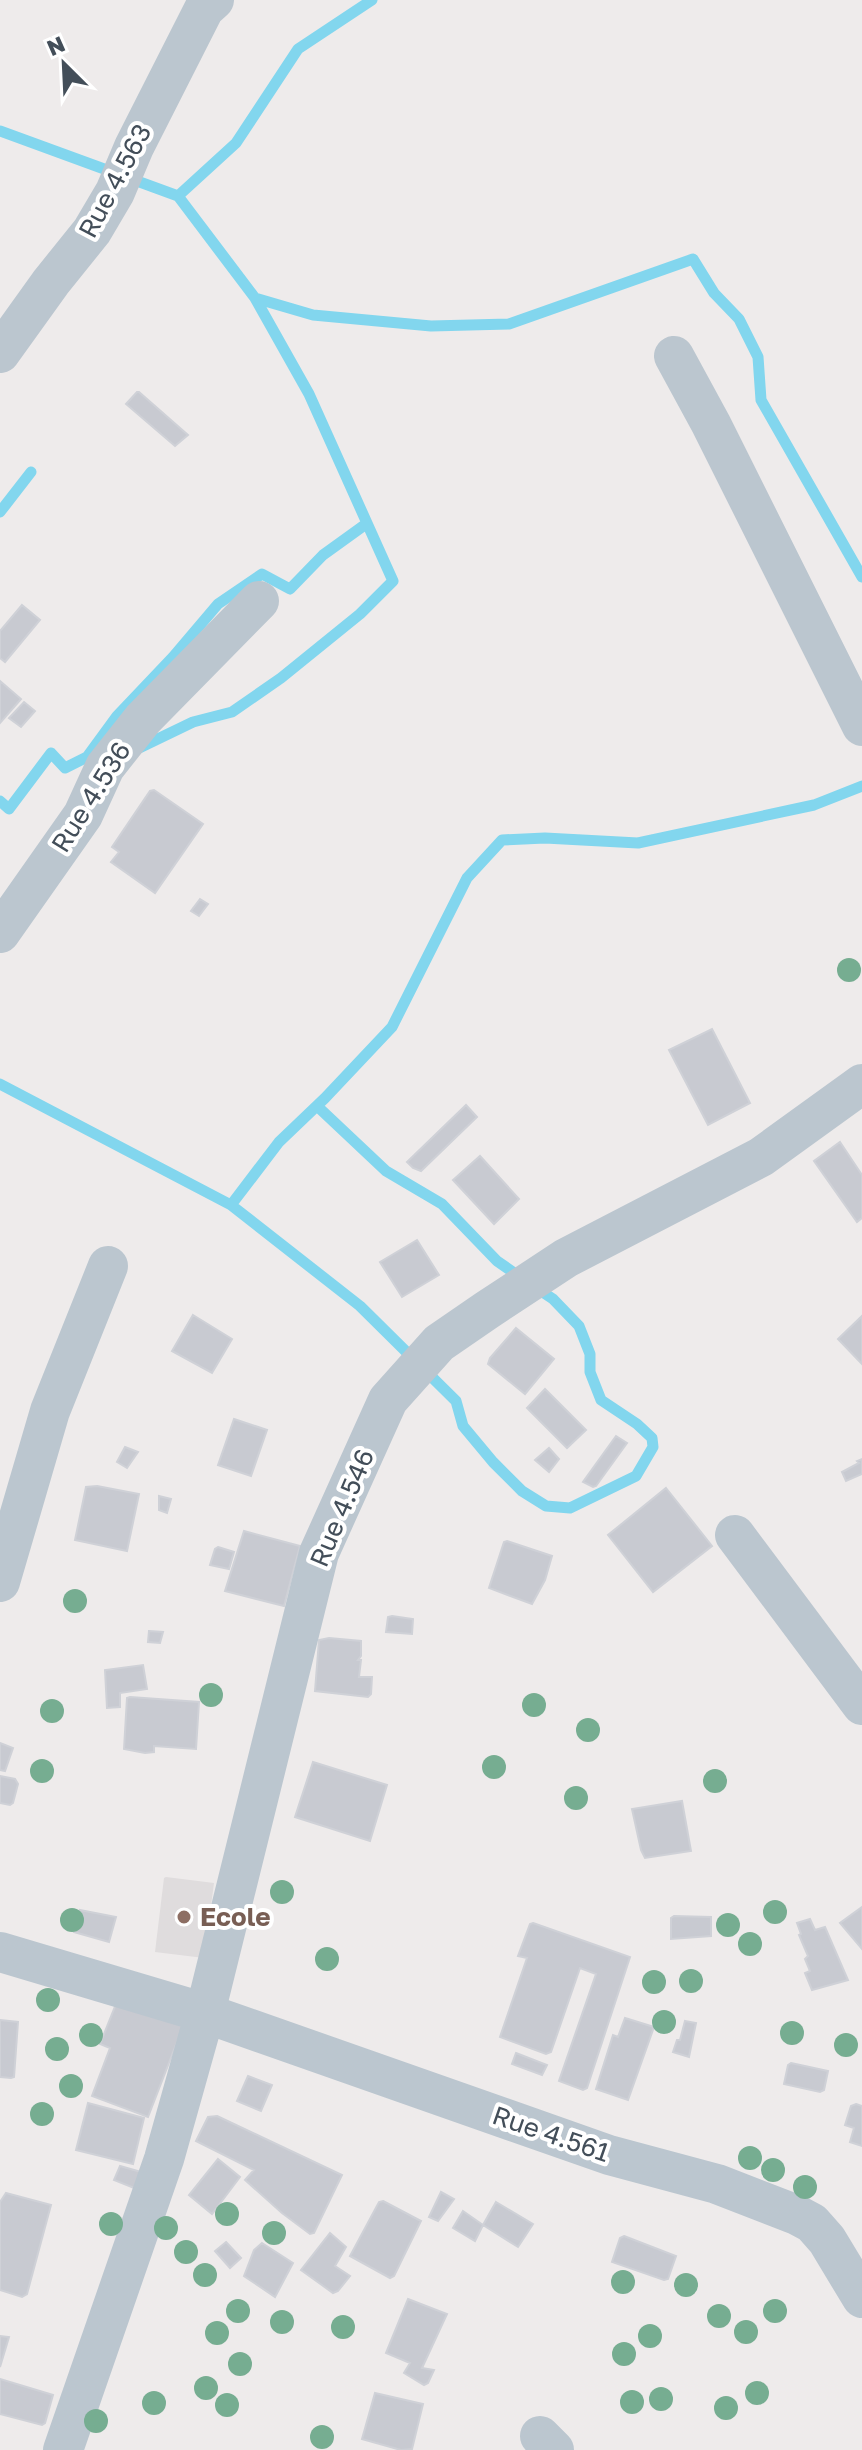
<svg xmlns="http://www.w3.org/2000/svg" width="862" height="2450" font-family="'Golos Text',sans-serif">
	<rect width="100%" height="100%" fill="#eeebeb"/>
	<path fill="#dfdcdd" d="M166,1877L214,1883L204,1958L155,1952L164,1878Z"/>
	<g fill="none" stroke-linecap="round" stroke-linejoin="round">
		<path stroke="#82d6ee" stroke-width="11" d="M0,131L178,196L255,298L309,394L393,581L360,614L281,678L232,712L193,722L137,749
			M178,196L236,143L298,49L372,0
			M255,298L313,315L431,326L509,324L693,259L714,293L739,319L758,357L761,400L862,577
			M0,512L31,472
			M0,801L9,809L51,753L65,768L87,757L117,716L173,657L218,604L262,574L290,589L323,555L366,524
			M0,1084L231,1205L360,1306L456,1401L463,1426L493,1462L522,1491L546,1506L570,1508L636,1476L653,1447L652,1438L637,1424L601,1400L590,1372V1354L579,1326L553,1299L535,1287
			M317,1106L386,1171L442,1204L497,1261L520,1277
			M231,1205L279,1142L325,1098L392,1027L467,878L502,840L545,838L638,843L814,805L862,786"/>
	</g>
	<path fill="#c8cad1" stroke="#cfd1d7" stroke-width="2" d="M137,392H139L188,435L175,446L126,404Z
		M22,605L40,620L5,662L0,658V631Z
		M0,681L21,699L0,723Z
		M24,702L35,711L21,727L9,718Z
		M154,790L203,824L155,893L111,862L119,852L112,847L150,791Z
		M200,899L208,904L199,916L191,911Z
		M712,1029L750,1103L708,1125L669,1050Z
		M466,1105L477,1117L421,1171L413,1168L407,1162Z
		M840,1142L862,1175V1218L857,1222L814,1161Z
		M480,1156L519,1199L494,1224L453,1180Z
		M417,1240L439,1275L402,1297L380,1262Z
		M193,1315L232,1339L212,1373L172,1351Z
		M862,1316V1364L838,1339Z
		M516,1328L554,1359L525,1394L488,1364L490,1358Z
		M545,1389L586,1430L567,1448L527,1408Z
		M234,1419L267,1430L251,1476L218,1465Z
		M616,1436L627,1443L596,1486L593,1487L583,1482Z
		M125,1447L138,1452L127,1468L117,1462Z
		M549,1448L559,1459L549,1472L535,1460Z
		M862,1459V1474L846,1481L842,1472L859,1463L857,1461Z
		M97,1486L139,1494L127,1551L75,1540L86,1487Z
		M666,1488L712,1546L653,1592L608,1535Z
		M159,1496L171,1499L167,1513L159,1510Z
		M244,1531L300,1546L284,1606L225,1591Z
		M507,1541L552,1556L545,1580L532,1604L489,1588L504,1542Z
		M218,1547L234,1552L229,1569L210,1565L215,1549Z
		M392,1616L413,1619L412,1634L386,1632L388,1617Z
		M149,1631L163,1632L160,1643L148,1642Z
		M329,1638L361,1641V1656L358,1660H361L359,1677H372L371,1694L368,1697L315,1691L319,1640Z
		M143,1665L147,1689L120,1693V1707L107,1708L105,1670Z
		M130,1697L199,1702L196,1749L154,1746V1752L145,1753L124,1749L127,1698Z
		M0,1743L13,1748L5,1771L0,1770Z
		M313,1762L387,1785L370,1841L295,1817Z
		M0,1776L15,1779L18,1784L13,1803L10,1805L0,1803Z
		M682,1801L691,1851L645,1858L641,1850L632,1809Z
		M862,1907V1949L840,1923Z
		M80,1910L116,1917L109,1942L74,1932Z
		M674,1916L711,1917V1936L671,1939V1918Z
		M810,1919L815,1930L825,1927L848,1980L812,1990L805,1973L810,1971L805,1959L808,1956L799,1935L801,1934L797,1923Z
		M533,1923L630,1957L587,2088L583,2090L559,2081L596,1974L580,1968L551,2052L546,2054L500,2037L527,1958L518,1956L530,1924Z
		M118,1999L184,2024L148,2117L92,2096L110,2048L100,2044Z
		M625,2018L654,2027L628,2100L596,2089L613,2035L618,2037Z
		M0,2020L18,2022L14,2077L11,2078L0,2077Z
		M685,2021L696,2023L689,2057L673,2052L677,2040H680Z
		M516,2053L547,2065L542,2075L512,2064Z
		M791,2063L828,2071L824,2090L820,2092L784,2084L788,2065Z
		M248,2076L272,2085L261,2111L237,2101Z
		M88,2103L144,2118L133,2164L76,2150Z
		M856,2104L862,2106V2146L850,2142L854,2128L845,2125L851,2106Z
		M217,2116L342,2175L314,2233L310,2234L282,2213L245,2180L254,2170L196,2141L208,2117Z
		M218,2159L240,2177L212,2214L189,2195Z
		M120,2166L141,2172L134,2188L114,2180Z
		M441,2192L454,2199L438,2221L429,2217Z
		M6,2193L51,2205L27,2294L22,2297L0,2290V2202Z
		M383,2201L421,2221L394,2276L390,2278L350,2256L379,2202Z
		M496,2202L533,2224L518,2247L483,2225Z
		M463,2211L483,2225L475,2241L453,2228Z
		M330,2233L346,2247L335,2266L350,2276L338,2291L333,2293L301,2270Z
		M624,2236L676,2256L668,2279L664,2280L612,2262L620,2238Z
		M226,2242L241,2258L230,2268L215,2251Z
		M262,2243L293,2263L275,2297L244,2276L254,2250Z
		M408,2299L447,2314L422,2368L434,2370L428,2383L424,2385L404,2373L410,2363L386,2353Z
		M0,2336L9,2337L0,2367Z
		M0,2379L53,2395L45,2423L42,2425L0,2414Z
		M375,2393L423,2404L412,2449L401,2450L362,2439Z"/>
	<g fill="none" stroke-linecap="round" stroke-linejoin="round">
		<path stroke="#bbc6cf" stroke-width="40" d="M0,353L51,282L92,231L115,192L134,147L204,9L214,0
			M674,356L711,424L862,726
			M0,933L83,815L105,767L143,719L259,601
			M735,1535L862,1705
			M0,1582L50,1411L108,1266
			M0,1952L205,2013L319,1553L388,1400L439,1343L487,1310L566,1258L761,1157L862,1084
			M540,2436L554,2450
			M63,2450L164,2159L205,2013L609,2155L717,2184L797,2215L812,2223L827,2240L862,2298"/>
	</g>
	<g fill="#76ad91">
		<circle cx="849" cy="970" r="12"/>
		<circle cx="75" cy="1601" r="12"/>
		<circle cx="211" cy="1695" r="12"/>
		<circle cx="534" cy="1705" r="12"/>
		<circle cx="52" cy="1711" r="12"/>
		<circle cx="588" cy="1730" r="12"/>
		<circle cx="494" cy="1767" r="12"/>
		<circle cx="42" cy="1771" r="12"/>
		<circle cx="715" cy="1781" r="12"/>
		<circle cx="576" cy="1798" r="12"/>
		<circle cx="282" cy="1892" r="12"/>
		<circle cx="775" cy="1912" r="12"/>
		<circle cx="72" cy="1920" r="12"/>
		<circle cx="728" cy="1925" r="12"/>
		<circle cx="750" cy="1944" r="12"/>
		<circle cx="327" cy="1959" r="12"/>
		<circle cx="691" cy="1981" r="12"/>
		<circle cx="654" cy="1982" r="12"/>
		<circle cx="48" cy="2000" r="12"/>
		<circle cx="664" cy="2022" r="12"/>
		<circle cx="792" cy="2033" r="12"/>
		<circle cx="91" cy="2035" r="12"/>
		<circle cx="846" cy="2045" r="12"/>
		<circle cx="57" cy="2049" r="12"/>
		<circle cx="71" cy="2086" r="12"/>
		<circle cx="42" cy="2114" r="12"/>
		<circle cx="750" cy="2158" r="12"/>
		<circle cx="773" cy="2170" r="12"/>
		<circle cx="805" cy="2187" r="12"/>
		<circle cx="227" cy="2214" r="12"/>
		<circle cx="111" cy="2224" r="12"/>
		<circle cx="166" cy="2228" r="12"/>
		<circle cx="274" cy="2233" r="12"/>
		<circle cx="186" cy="2252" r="12"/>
		<circle cx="205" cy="2275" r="12"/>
		<circle cx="623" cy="2282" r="12"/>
		<circle cx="686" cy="2285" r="12"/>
		<circle cx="238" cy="2311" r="12"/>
		<circle cx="775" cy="2311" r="12"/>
		<circle cx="719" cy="2316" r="12"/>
		<circle cx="282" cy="2322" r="12"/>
		<circle cx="343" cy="2327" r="12"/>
		<circle cx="746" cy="2332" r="12"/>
		<circle cx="217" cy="2333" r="12"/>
		<circle cx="650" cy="2336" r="12"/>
		<circle cx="624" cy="2354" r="12"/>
		<circle cx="240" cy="2364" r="12"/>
		<circle cx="206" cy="2388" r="12"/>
		<circle cx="757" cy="2393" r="12"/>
		<circle cx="661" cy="2399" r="12"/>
		<circle cx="632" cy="2402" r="12"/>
		<circle cx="154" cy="2403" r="12"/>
		<circle cx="227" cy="2405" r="12"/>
		<circle cx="726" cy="2408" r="12"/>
		<circle cx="96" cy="2421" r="12"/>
		<circle cx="322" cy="2437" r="12"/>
	</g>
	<circle fill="#8d6e63" stroke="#fff" stroke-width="3" cx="184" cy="1917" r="8"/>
	<g text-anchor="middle" stroke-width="8" stroke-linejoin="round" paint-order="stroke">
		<g font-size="26" fill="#434e59" stroke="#fff">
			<text transform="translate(115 181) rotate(-62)" y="9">Rue 4.563</text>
			<text transform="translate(91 797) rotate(-58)" y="9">Rue 4.536</text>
			<text transform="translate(342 1508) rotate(-67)" y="9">Rue 4.546</text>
			<text transform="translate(551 2134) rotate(19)" y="9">Rue 4.561</text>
		</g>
		<g font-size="26" font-weight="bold" fill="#785e54" stroke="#fff" text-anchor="start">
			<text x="200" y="1926">Ecole</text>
		</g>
	</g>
	<g transform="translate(64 64) rotate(336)" stroke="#ffffff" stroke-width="6" paint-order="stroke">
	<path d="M0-6L14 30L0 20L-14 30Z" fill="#434e59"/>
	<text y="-12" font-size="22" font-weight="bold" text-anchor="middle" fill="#434e59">N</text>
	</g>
</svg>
